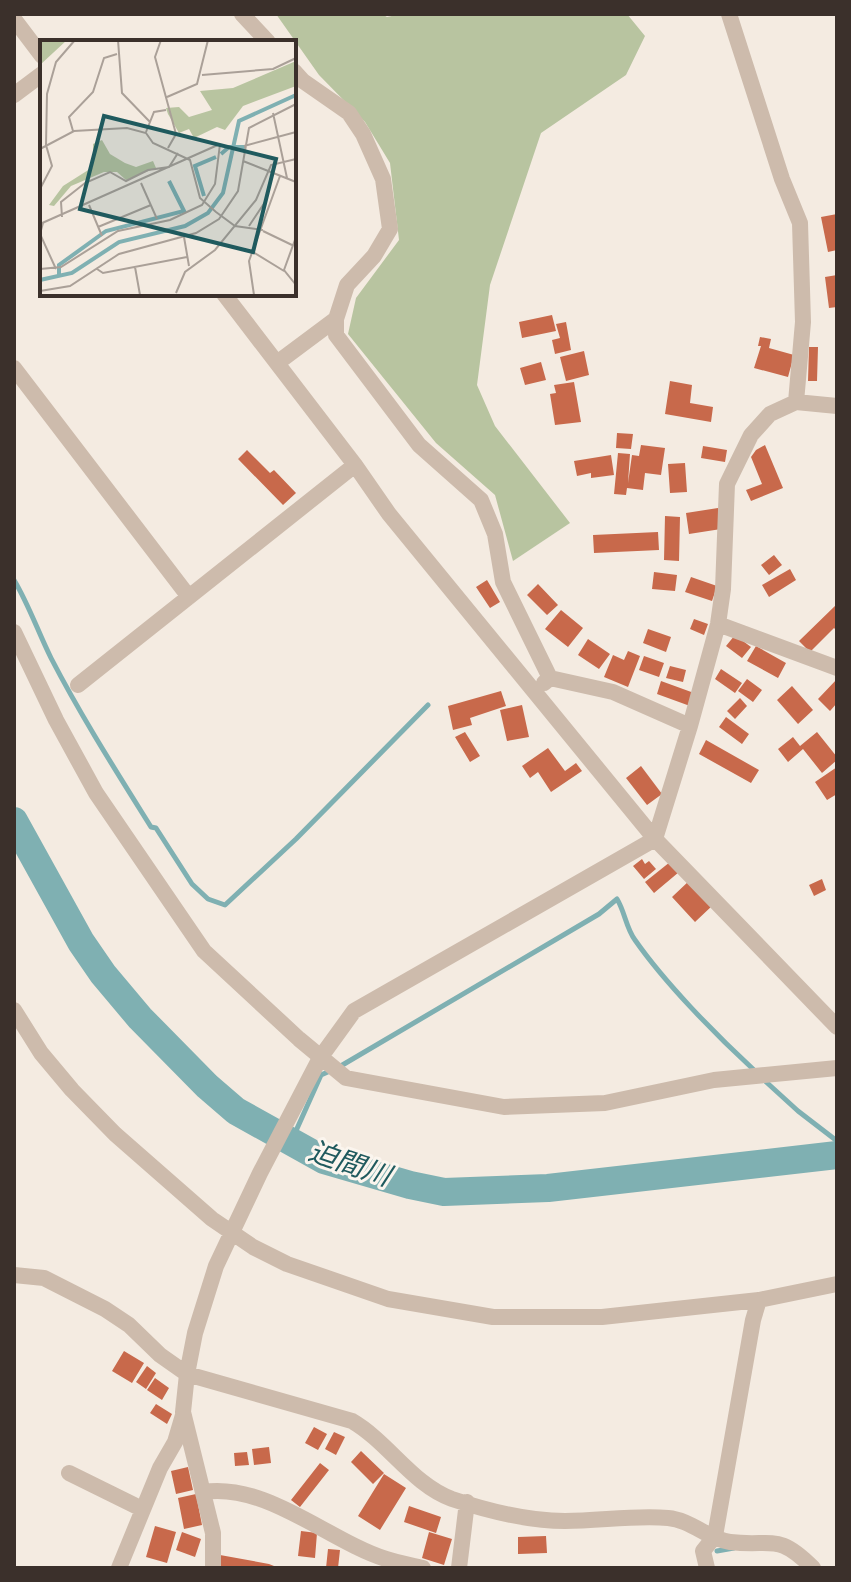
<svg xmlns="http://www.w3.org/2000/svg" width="851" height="1582" font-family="Lato,'Noto Sans JP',sans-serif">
	<rect width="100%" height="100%" fill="#f4ebe1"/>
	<path fill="#b8c4a0" d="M276,14H382L387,17L401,14H627L645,36L626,75L541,133L490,285L477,385L495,426L570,523L513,561L495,495L436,443L348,334L356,298L399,240L390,163L365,122L319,75Z"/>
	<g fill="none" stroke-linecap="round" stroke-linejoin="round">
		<path stroke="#7fb0b2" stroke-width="5" d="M14,580C29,605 38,632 51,658C81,716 116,771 151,827L156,828L192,884L208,899L225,905L296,839L428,705
			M339,1067L599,914L617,899C625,912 626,928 635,940C665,983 715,1034 754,1070
			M764,1080L798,1111L837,1141
			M291,1142L321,1075L330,1071
			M717,1551L734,1548"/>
		<path stroke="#7fb0b2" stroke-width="28" d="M14,821L81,942L103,974L140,1018L207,1086L236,1111L324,1160L410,1185L444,1192L548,1188L837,1155"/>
	</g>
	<path fill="#c8694b" d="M837,214V250L828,252L821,217Z
		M837,275V307L829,308L825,277Z
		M552,315L556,331L522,338L519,322Z
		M566,322L571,350L555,354L552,340L560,338L556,324Z
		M760,337L771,339L769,348L794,355L788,377L754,368L761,346H758Z
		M809,347H818L817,381H808Z
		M584,351L589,375L566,381L560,357Z
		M541,362L546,380L525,385L520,368Z
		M670,381L692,385L690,403L713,407L711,422L665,414Z
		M574,382L581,422L555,425L550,394L556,393L554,385Z
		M617,433L633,434L631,449L616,448Z
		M641,445L665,448L661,475L645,473L643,490L627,488L626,495L614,494L618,453L630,454L628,483L632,455L639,456Z
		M765,445L783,488L751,501L746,490L762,484L751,457L756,450Z
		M703,446L727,450L725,462L701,458Z
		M247,450L270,473L274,470L296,493L283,505L238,459Z
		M611,455L614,475L591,478V473L577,476L574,461Z
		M685,463L687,492L670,493L668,464Z
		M718,508L721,529L689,534L686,513Z
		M665,516L680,517L679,561L664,560Z
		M658,532L659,550L594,553L593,535Z
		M774,555L782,565L769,575L761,565Z
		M790,569L796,580L769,597L762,585Z
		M654,572L677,575L675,591L652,589Z
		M691,577L717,586L712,601L685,592Z
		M487,580L500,602L490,608L476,587Z
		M538,584L558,605L547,615L527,595Z
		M837,604V631L834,628L810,652L799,641Z
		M561,610L583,628L568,647L545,629Z
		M694,619L708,624L704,635L690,629Z
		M648,629L671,637L666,652L643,643Z
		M735,635L751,647L742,658L726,646Z
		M588,639L610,654L599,669L578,655Z
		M756,646L786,663L778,678L747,661Z
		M628,651L640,656L628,687L604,677L613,655L624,660Z
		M644,656L664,663L659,677L639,670Z
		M670,666L686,670L683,682L666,678Z
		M721,669L742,683L735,693L715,679Z
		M747,679L762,690L753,702L738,691Z
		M837,679V703L830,711L818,699Z
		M661,681L694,693L690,706L657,694Z
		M792,686L813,710L798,724L777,700Z
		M501,691L506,706L470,718L472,725L453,730L448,706Z
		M740,698L747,706L735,719L727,711Z
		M522,705L529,737L507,741L500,710Z
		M726,717L749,734L742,744L719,727Z
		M465,732L480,756L470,762L455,737Z
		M817,732L837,757V760L822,773L803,749L788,762L778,749L793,737L800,746Z
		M706,740L759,770L751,783L699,754Z
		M548,748L565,771L576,763L582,771L551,792L538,772L530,778L522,766Z
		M641,766L662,794L647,805L626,778Z
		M837,767V794L827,800L815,782Z
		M642,859L645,864L649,861L656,869L644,879L633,866Z
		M670,862L679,872L654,893L645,882Z
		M822,879L826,890L814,896L809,885Z
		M690,880L713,905L695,922L672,897Z
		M124,1351L144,1363L132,1383L112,1371Z
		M147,1366L156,1373L146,1389L136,1382Z
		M155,1378L169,1388L162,1400L147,1390Z
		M156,1404L172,1414L167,1424L150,1413Z
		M314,1427L327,1434L318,1450L305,1443Z
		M334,1432L345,1437L336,1455L325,1449Z
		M269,1447L271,1463L254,1465L252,1449Z
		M361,1451L384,1473L373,1484L351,1462Z
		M247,1452L249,1465L235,1466L234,1453Z
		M320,1463L329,1470L300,1507L291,1500Z
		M188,1467L193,1490L176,1494L171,1471Z
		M384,1474L406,1488L380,1530L358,1516Z
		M196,1494L202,1525L184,1529L178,1498Z
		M409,1506L441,1517L436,1533L404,1522Z
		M155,1526L176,1532L167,1563L146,1557Z
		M301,1531L317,1533L315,1558L298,1556Z
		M182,1532L201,1539L195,1557L176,1550Z
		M429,1532L452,1539L444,1565L422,1558Z
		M546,1536L547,1553L518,1554V1537Z
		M328,1549L340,1550L338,1568H326Z
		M220,1555L269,1564L279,1568H218Z"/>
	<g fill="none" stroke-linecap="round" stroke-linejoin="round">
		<path stroke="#cdbbac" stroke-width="16" d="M242,14L268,42
			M729,14L782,179L800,223L803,322L796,402
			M14,19L42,56
			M294,71L303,81L349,113L363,134L383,179L390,229L374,256L347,285L336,319V335L419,445L481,500L495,534L503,582L550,678
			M14,95L42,74
			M224,294L355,465L389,514L655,839L837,1027
			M277,363L336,319
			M14,368L189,597
			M718,624L837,668
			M14,632L56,720L96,793L204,951L299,1039L346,1078L504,1107L605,1103L714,1080L837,1068
			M544,683L550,678L613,692L690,726
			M78,685L355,465
			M14,1010L41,1053L72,1090L115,1134L212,1219L253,1247L287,1264L388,1299L493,1317H602L759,1300L837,1284
			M14,1275L44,1278L105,1309L129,1325L160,1355L187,1374L352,1421C388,1442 413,1485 452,1499C488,1511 527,1521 565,1521C600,1521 634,1515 668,1518C691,1520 708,1539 730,1542C773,1547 777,1532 813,1568
			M69,1473L142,1509
			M203,1492C266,1482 329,1541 386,1559C398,1563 411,1565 423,1568
			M119,1568L160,1468L175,1442L183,1415
			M213,1568V1533L183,1412L187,1374L195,1333L216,1266L260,1173L320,1058L354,1011L655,839L690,726L718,624L723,589L727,484L751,435L770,414L796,402L837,406
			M459,1568L467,1502
			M707,1568L703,1551L715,1536L753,1320L759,1300"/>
	</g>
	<g text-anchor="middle" stroke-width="6" stroke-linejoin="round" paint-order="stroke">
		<g font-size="28" font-style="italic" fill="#1f5a5e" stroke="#fbf5ee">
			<text transform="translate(350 1163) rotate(19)" y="10">迫間川</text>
		</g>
	</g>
	<g transform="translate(40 40)">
		<rect width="256" height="256" fill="#f4ebe1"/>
		<path d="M0,0H27L0,25ZM256,21V46L203,66L185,90L177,87L154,98L149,89L139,93L128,74L126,68L139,67L149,77L172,70L160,51L193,48ZM62,100L70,114L85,123L96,127L113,121L116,128L86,140L77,132H64L31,146L14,166L9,165L23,146L53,127V104Z" fill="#b8c4a0"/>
		<path fill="none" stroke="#7fb0b2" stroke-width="4" d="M181,114L189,107H205M164,156L155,126L176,117M19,238V225L66,191L144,171L129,141M0,240L32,233L79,202L145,186L168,173L183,153L199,81L256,55"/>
		<path fill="none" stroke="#aaa098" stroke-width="2" d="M78,0L82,53L110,82M121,0L115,17L136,94L128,108M162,35L233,29L256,18M127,57L157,44L168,0M233,73L247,138M33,91L29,77L53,52L64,18L77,14M106,92L114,72L126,70M204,106L256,92M0,109L34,91L87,88L106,93L113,103L150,120L160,158L176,172L195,186L223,190M203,121L256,142M101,143L117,179M0,149L12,126L6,105L7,54L16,22L35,0M49,165L62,196M22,177L21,162L45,143L70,132L86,141L108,130L129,127L138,113M3,183L0,194L16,229M0,184L180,104M209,186L225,162M58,187L111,165M223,191L252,205M144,197L149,226M256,197L244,230L256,245M213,212L244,231M95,227L100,255M0,229L21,227L78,191L130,180L162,165L175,144L180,104M57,229L63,233L147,217M0,251L30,246L79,214L156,193L179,179L198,151L209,88L256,64M136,253L145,232L175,210L216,160L231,125L256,119M214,255L209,221L240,136M69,256L256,255"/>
		<path fill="#1f5a5e" fill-opacity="0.15" stroke="#1f5a5e" stroke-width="4" d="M64,76L236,119L213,212L40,169Z"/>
		<rect width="256" height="256" fill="none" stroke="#3b302b" stroke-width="4"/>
	</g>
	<rect width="851" height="1582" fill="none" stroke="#3b302b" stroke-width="32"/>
</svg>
